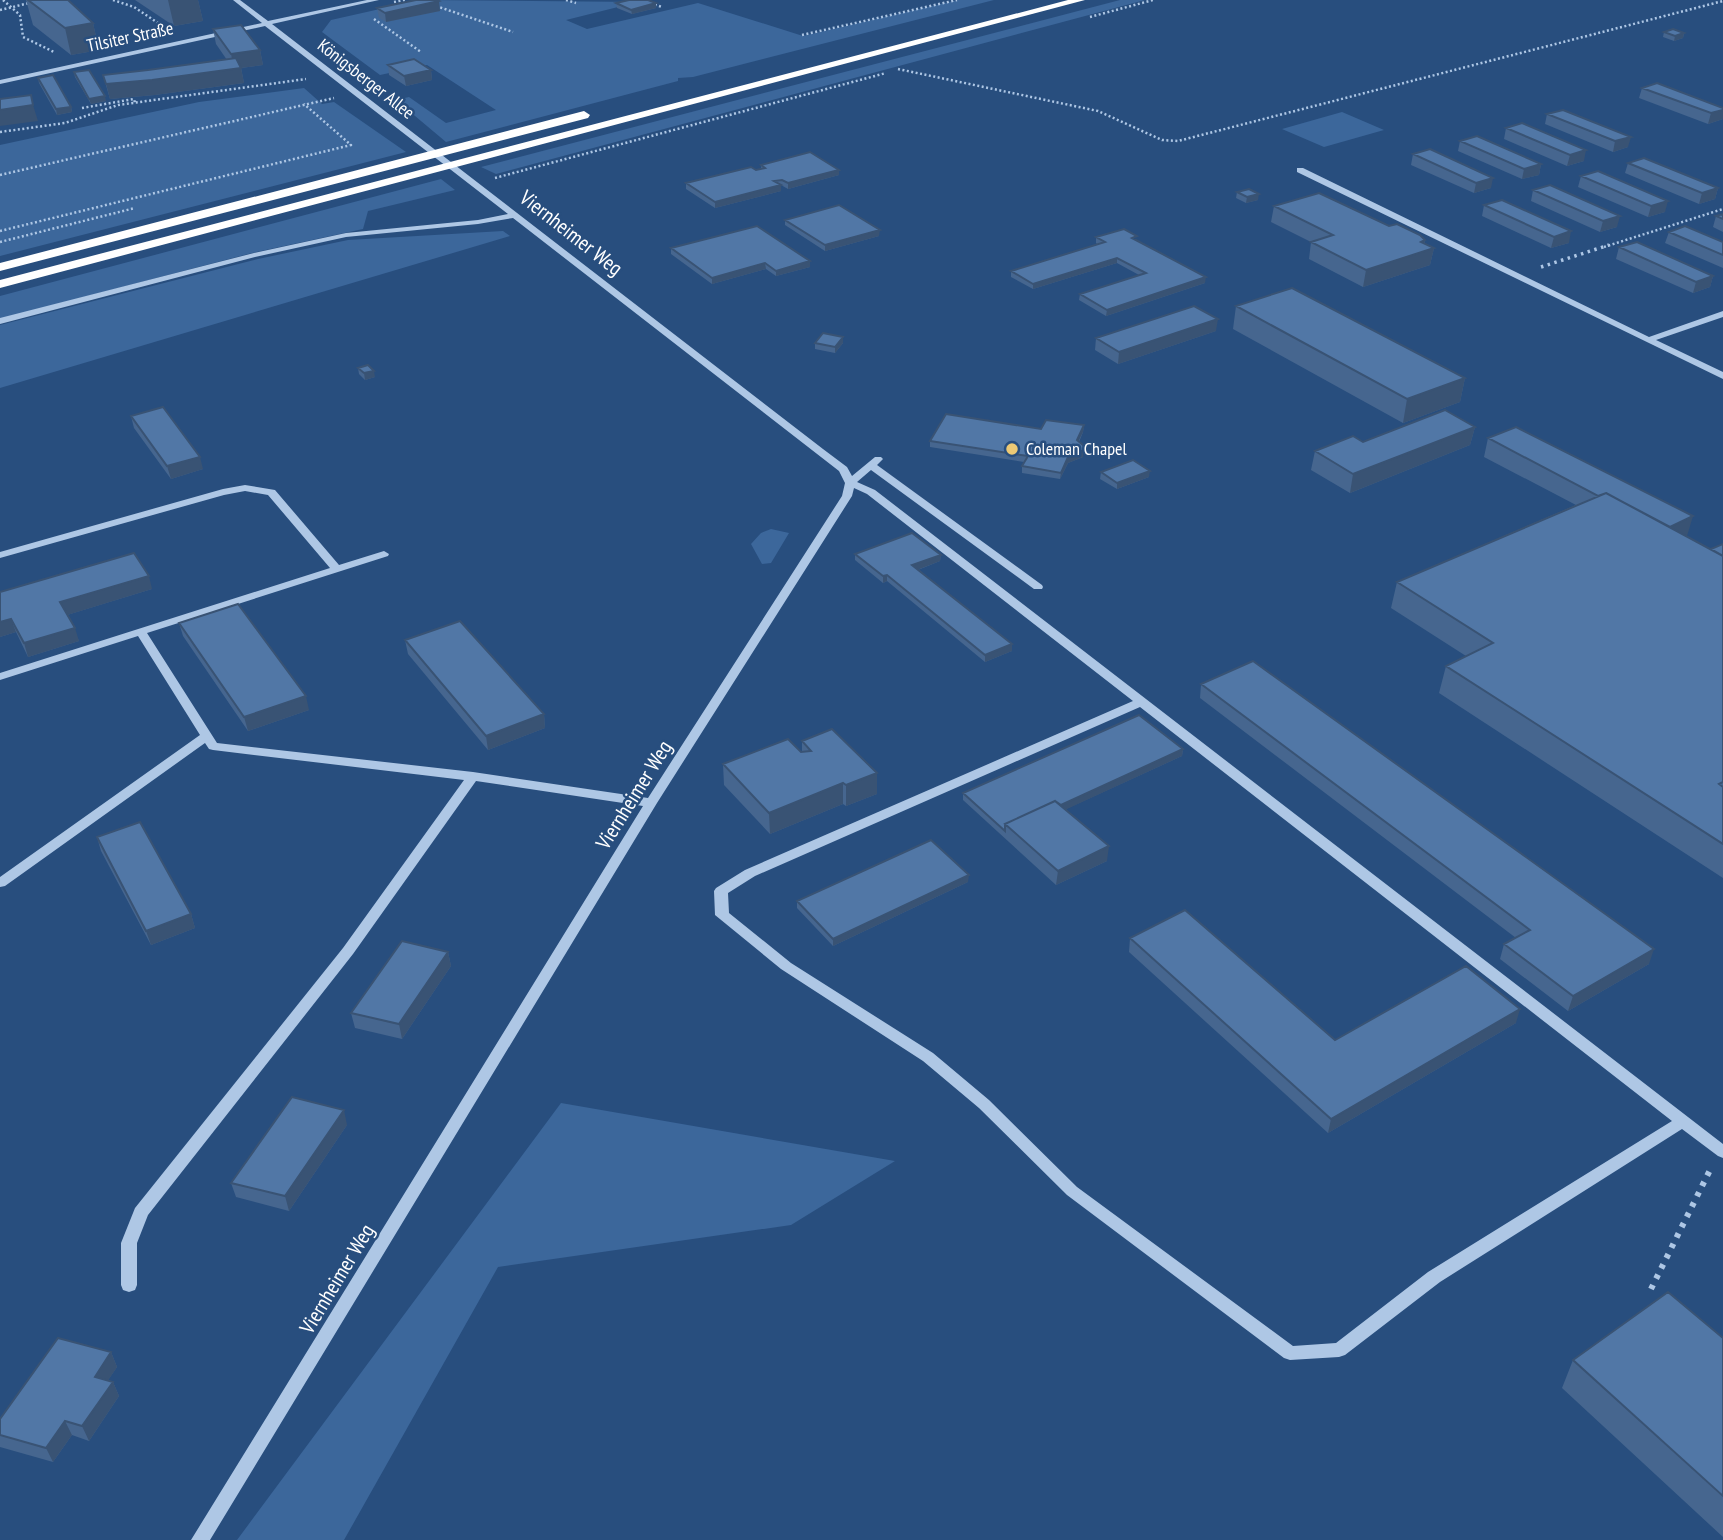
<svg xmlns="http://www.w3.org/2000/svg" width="1723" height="1540" font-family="'PT Sans Narrow',sans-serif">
	<rect width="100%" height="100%" fill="#284e7e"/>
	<path fill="#3c679b" d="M420,0L638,2L566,20L587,29L698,3L803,36L958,0H994L693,77L678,78V81L446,142L396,100L409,97L446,123L496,110L427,65L380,75L322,32L331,20Z
		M1120,0H1145L496,174L481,167Z
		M304,88L322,104L334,102L406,152L0,256V145L199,102Z
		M1342,112L1384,130L1324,147L1282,129Z
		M441,179L455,190L368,211L363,229L252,253L0,319V296Z
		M503,231L510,236L0,388V325L258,259L348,240Z
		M771,529L789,533L771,563L762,564L751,544L761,533Z
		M561,1103L895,1161L791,1225L498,1267L344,1540H237Z"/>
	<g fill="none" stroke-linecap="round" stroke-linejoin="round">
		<path stroke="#aec7e5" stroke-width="2.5" stroke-dasharray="2 2.5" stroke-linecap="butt" d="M3,0L20,15L23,37L54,52
			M113,0L134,7L164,27
			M566,0L576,3
			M642,0L662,7
			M394,2L405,0
			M436,6L513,32
			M0,10L42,0
			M1090,17L1153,0
			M374,19L421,52
			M802,35L957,0
			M898,69L1098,111L1162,140L1178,141L1723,1
			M82,108L134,99L135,103
			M0,132L65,123L118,105L306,79
			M0,175L334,98
			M495,178L886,73
			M0,231L351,145L304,104
			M0,242L135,208
			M1604,247L1723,209"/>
		<path stroke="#aec7e5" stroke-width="3.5" stroke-dasharray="2.5 4.5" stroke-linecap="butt" d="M1541,267L1609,245"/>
		<path stroke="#aec7e5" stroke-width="6" stroke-dasharray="4.5 7" stroke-linecap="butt" d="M1651,1289L1711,1168"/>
		<path fill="#aec7e5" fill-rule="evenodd" d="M233,0H240L268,21L367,0H379L272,24L823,449L847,467L852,476L875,457H881L883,459L877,465L1042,585L1043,587L1042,589H1034L871,470L857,482L875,490L1723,1144V1158L1718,1156L1682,1129L1440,1282L1345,1355L1339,1357L1290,1360L1284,1358L1067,1195L979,1108L923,1061L781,969L715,915L714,891L716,888L745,870L1133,701L867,494L854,488L852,496L657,803L210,1540H191L643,806L476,781L353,954L148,1215L137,1243V1285L135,1290L129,1292L123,1290L121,1285V1243L135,1208L343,948L464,780L213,750L209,749L205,743L5,886L0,887V877L200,735L138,636L0,680V673L330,568L268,495L245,491L224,495L0,558V552L223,489L245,485L275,490L339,565L384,551L389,554L388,556L147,633L217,743L473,772L648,798L842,496L845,483L839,471L513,218L478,224L346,237L255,257L0,324V318L254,253L346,233L478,220L508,214L265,26L0,84V80L262,23ZM1140,707L1672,1121L1428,1272L1336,1343L1293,1346L1077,1187L989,1100L933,1053L791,963L729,913L728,893L755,876Z
			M1297,168H1303L1649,337L1723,311V317L1656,340L1723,372V379L1297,172Z"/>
		<path fill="#fff" fill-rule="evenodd" d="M1068,0H1085L0,288V280Z
			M584,111L590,115L588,118L0,271V263Z"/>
	</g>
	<path fill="#46668f" d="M26,0H68L93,23L99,50L71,55L33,25Z
		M135,0H198L203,21L174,26Z
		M616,3H656V8L632,14L617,8Z
		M377,8L440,11L386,22L379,18Z
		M213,29L260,50L263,65L241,68L244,83L155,95L110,99L103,75L148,70L227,60L216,44Z
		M1664,32L1684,33L1683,38L1674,41L1663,37Z
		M388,65L431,70L432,80L406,86L389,75Z
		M74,72L106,101L91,104L75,77Z
		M38,78L71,107L72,112L57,115L39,83Z
		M1657,83L1723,119L1708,124L1639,98L1642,88Z
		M1547,114L1628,147L1613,152L1545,124Z
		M1506,128L1584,161L1567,166L1504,139Z
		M1460,141L1541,164L1539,175L1522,179L1458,151Z
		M1413,154L1491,188L1474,193L1411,165Z
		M1628,163L1718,188L1715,199L1699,204L1625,173Z
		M761,165L839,175L788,189L781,185V191L715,208L686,189V183L756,170L761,169Z
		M1581,176L1665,212L1648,217L1578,187Z
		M1533,190L1617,227L1600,232L1531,201Z
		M1237,192L1258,200L1246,203L1236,198Z
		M1484,205L1569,243L1551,248L1482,216Z
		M1274,206L1425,240V244L1434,248L1430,265L1363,287L1309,259L1311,242L1271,222Z
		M1723,214V232L1713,227L1716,216Z
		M785,220L879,236L825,251L785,225Z
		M1669,232L1723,242V268L1665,243Z
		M1096,237L1137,241L1205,283L1106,316L1079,300L1080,294L1139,275L1117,263L1033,289L1011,277V271L1098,245L1096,243Z
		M1619,247L1713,276L1710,287L1693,293L1616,259Z
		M671,248L810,261V267L776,276L766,269L712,284L671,254Z
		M1236,306L1465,378L1460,402L1403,423L1233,329Z
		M1216,331L1118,364L1095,350L1096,338Z
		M815,343H843L835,353L815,349Z
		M358,368L375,377L365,380L359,374Z
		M131,416L203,469L171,479L134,428Z
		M1084,425L1083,432L1079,442L1083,457L1068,463L1060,479L1022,473V466L1024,462L930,447V441Z
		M1475,427L1470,445L1350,493L1311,470L1315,451L1363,442Z
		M1488,438L1687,536H1686L1711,549L1723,544V878L1439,693L1446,666L1466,656L1391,608L1397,582L1576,505L1484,457Z
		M1101,472L1149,477L1117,489L1100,479Z
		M855,554L941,555L940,561L918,570L1012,651L985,662L887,581L883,583L855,560Z
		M152,589L67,615L79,641L28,657L16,632L0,637V592Z
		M179,623L309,710L248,731L183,636Z
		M405,640L544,714L545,728L488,750L408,654Z
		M1201,684L1649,964L1568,1011L1500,959L1504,944L1516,938L1200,698Z
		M802,741L877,773V794L846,806L843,804L770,834L724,785L723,764L802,752Z
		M1183,749L1182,756L1066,809L1107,861L1056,885L963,800V793Z
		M97,837L191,914L195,928L151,945L101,851Z
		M968,882L833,946L797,908V901Z
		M1130,938L1335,1040L1516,1023L1328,1133L1129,952Z
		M448,952L451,966L402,1039L355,1028L351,1013Z
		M347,1125L289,1211L236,1197L231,1183Z
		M1723,1338V1537L1562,1388L1573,1360Z
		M111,1352L117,1367L108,1380L113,1382L119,1396L89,1441L72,1435L53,1462L0,1447V1419Z"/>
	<path fill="#395374" d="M168,0H198L203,21L174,26Z
		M439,1L440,11L386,22L385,13Z
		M656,3V8L632,14L631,10Z
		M93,23L99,50L71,55L65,28Z
		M1684,33L1683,38L1674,41L1675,36Z
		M260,50L263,65L241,68L244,83L155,95L110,99L106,84L234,69L231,54Z
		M431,70L432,80L406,86L404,76Z
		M105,96L106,101L91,104L89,99Z
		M33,105L38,121L0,126V110Z
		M71,107L72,112L57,115L56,109Z
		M1723,110V119L1708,124L1711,113Z
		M1631,137L1628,147L1613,152L1615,141Z
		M1586,150L1584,161L1567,166L1570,155Z
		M1541,164L1539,175L1522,179L1524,169Z
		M839,170V175L788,189V183Z
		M1493,178L1491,188L1474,193L1476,183Z
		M781,185V191L715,208V202Z
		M1718,188L1715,199L1699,204L1702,193Z
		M1259,194L1258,200L1246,203L1247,197Z
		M1668,201L1665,212L1648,217L1651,206Z
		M1620,216L1617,227L1600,232L1603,221Z
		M880,230L879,236L825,251V245Z
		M1571,231L1569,243L1551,248L1554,237Z
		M1425,240L1423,251L1434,248L1430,265L1363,287L1366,270Z
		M1117,258V263L1033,289V284Z
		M810,261V267L776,276V271Z
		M765,263L766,269L712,284V278Z
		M1713,276L1710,287L1693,293L1696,282Z
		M1206,277L1205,283L1106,316L1107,310Z
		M1218,319L1216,331L1118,364L1119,352Z
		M843,337V343L835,353V347Z
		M374,371L375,377L365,380L364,373Z
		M1465,378L1460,402L1403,423L1407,399Z
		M1084,425L1083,432L1076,446L1077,440Z
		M1475,427L1470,445L1350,493L1353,474Z
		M1084,450L1083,457L1068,463L1060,479L1061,473L1068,457Z
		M200,457L203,469L171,479L167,466Z
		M1150,471L1149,477L1117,489V483Z
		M1693,516L1687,536L1658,549L1664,530Z
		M941,555L940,561L912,572V565Z
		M887,575V581L883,583V576Z
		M149,576L152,589L64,616L60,602Z
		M11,619L16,632L0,637V622Z
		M75,628L79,641L28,657L24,643Z
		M1012,644V651L985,662V655Z
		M306,696L309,710L248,731L244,717Z
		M544,714L545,728L488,750L486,736Z
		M1183,749L1182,756L1015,833L1010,828Z
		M877,773V794L846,806V785Z
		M843,783V804L770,834L769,813Z
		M1109,846L1107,861L1056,885L1058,871Z
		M969,875L968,882L833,946V939Z
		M191,914L195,928L151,945L146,931Z
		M1654,949L1649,964L1568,1011L1573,996Z
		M448,952L451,966L402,1039L399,1024Z
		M1520,1009L1516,1023L1328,1133L1331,1119Z
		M344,1110L347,1125L289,1211L285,1196Z
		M111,1352L117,1367L101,1391L95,1377Z
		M113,1382L119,1396L89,1441L82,1426Z
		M65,1421L72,1435L53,1462L46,1448Z"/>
	<path fill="#5177a6" stroke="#395374" stroke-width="2" d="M28,0H68L93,23L65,28Z
		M416,0H437L439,1L385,13L377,8Z
		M629,0H648L656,3L631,10L616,3Z
		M241,25L260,50L231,54L213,29Z
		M1673,29L1684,33L1675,36L1664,32Z
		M236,58L241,68L152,80L106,84L103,75L148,70Z
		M414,59L431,70L404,76L388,65Z
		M89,70L105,96L89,99L74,72Z
		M53,75L71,107L56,109L38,78Z
		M1657,83L1723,108V110L1711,113L1642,88Z
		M31,95L33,105L0,110V99Z
		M1563,110L1631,137L1615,141L1547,114Z
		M1522,123L1586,150L1570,155L1506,128Z
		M1477,136L1541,164L1524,169L1460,141Z
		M1430,149L1493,178L1476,183L1413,154Z
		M810,152L839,170L788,183L782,180L774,181L781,185L715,202L686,183L751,167L756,170L765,168L761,165Z
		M1644,158L1718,188L1702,193L1628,163Z
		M1598,171L1668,201L1651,206L1581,176Z
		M1550,185L1620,216L1603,221L1533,190Z
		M1249,189L1259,194L1247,197L1237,192Z
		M1319,193L1389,226L1397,224L1420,235L1425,240L1421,242L1434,248L1366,270L1311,242L1333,235L1274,206Z
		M1502,200L1571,231L1554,237L1484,205Z
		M839,205L880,230L825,245L785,220Z
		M1723,214V219L1716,216Z
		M757,226L810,261L776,271L765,263L712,278L671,248Z
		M1685,226L1723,242V255L1669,232Z
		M1124,229L1137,236L1132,238L1206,277L1107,310L1080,294L1146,273L1117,258L1033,284L1011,271L1105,242L1096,237Z
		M1637,242L1713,276L1696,282L1619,247Z
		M1292,288L1465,378L1407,399L1236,306Z
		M1194,306L1218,319L1119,352L1096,338Z
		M823,333L843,337L835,347L815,343Z
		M368,365L374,371L364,373L358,368Z
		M163,407L200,457L167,466L131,416Z
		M1445,410L1475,427L1353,474L1315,451L1353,436L1363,442Z
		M946,414L1041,429L1046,420L1084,425L1077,440L1084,446V450L1068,457L1061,473L1022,466L1028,456L930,441Z
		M1516,427L1693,516L1670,527L1606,493L1598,496L1488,438Z
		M1133,460L1150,471L1117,483L1101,472Z
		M1606,493L1723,556V782L1719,784L1723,787V844L1446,666L1493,643L1397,582Z
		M912,533L941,555L912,565L1012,644L985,655L887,575L883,576L855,554Z
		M1723,544V556L1711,549Z
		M134,553L149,576L60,602L75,628L24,643L11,619L0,622V592Z
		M238,604L306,696L244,717L179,623Z
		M460,621L544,714L486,736L405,640Z
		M1253,661L1654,949L1573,996L1504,944L1530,930L1201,684Z
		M1139,715L1183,749L1061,805L1055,801L1005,824V831L963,793Z
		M832,729L877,773L846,785L843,783L769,813L723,764L788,739L801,752L811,751L802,741Z
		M1055,801L1109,846L1058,871L1005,824Z
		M140,822L191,914L146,931L97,837Z
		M931,840L969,875L833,939L797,901Z
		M1185,910L1335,1040L1466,966L1520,1009L1331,1119L1130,938Z
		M402,941L448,952L399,1024L351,1013Z
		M292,1097L344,1110L285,1196L231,1183Z
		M1668,1292L1723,1338V1496L1573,1360Z
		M58,1338L111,1352L95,1377L113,1382L82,1426L65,1421L46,1448L0,1435V1419Z"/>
	<circle fill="#ecc975" stroke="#284e7e" stroke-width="2.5" cx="1012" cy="449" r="7"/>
	<g text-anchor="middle" stroke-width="5" stroke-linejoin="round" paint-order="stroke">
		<g font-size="18" fill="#fff" stroke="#284e7e">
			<text transform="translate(130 37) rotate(-12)" y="6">Tilsiter Straße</text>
			<text transform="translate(366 79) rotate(38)" y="6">Königsberger Allee</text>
		</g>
		<g font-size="18" fill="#fff" stroke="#284e7e" text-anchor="start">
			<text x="1026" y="455">Coleman Chapel</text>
		</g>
		<g font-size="21" fill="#fff" stroke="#284e7e">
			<text transform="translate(571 233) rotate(38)" y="7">Viernheimer Weg</text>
			<text transform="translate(634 795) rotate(-58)" y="7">Viernheimer Weg</text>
			<text transform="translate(337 1279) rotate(-59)" y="7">Viernheimer Weg</text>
		</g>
	</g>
</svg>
